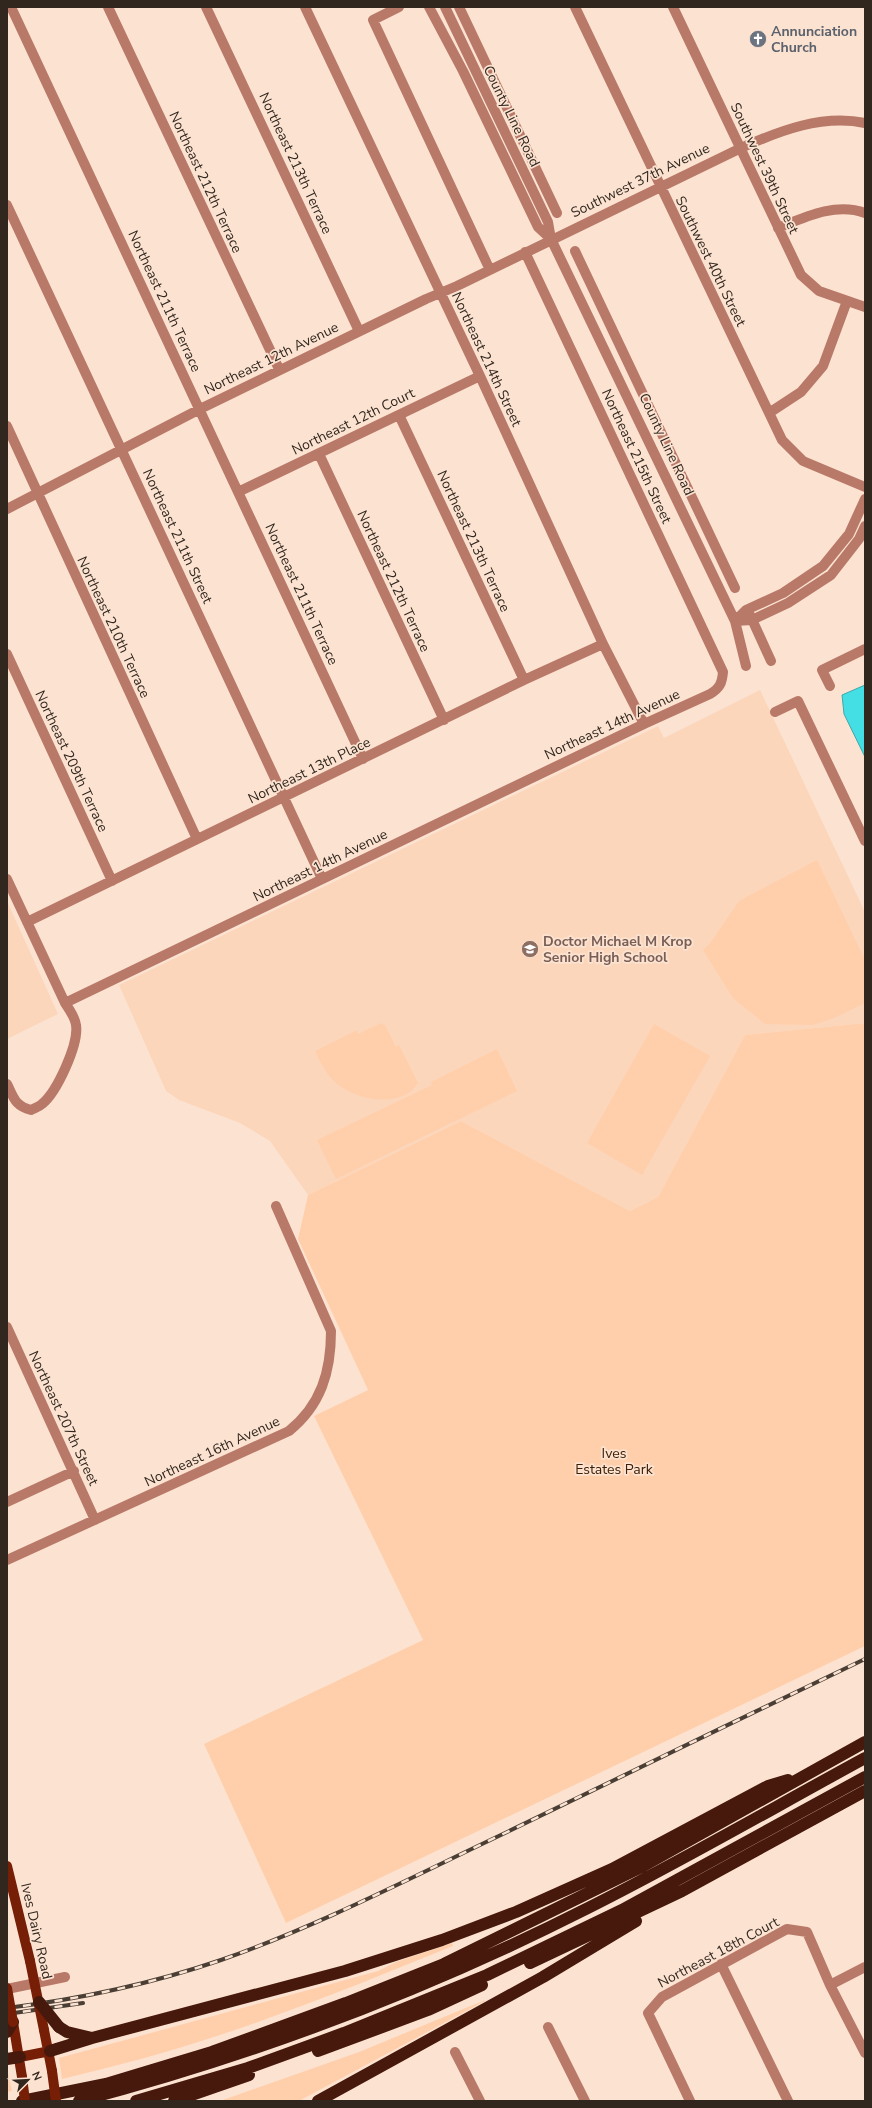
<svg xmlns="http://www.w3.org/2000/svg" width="872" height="2108" font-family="'Nunito Sans',sans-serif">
	<rect width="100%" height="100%" fill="#fce3d1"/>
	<path fill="#fbd6bb" d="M760,690L865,912V1023L745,1035L658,1197L630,1211L461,1121L308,1195L270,1141L240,1123L179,1100L166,1091L119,985L658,726L664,738Z
		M7,901L58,1014L7,1039Z"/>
	<path fill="#ffcfac" d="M817,860L865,960V1003L832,1019L812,1025L765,1024L733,998L703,950L711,942L739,901Z
		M381,1023L385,1025L396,1047L399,1045L418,1083C415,1086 413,1090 410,1092C388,1107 350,1098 333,1080C325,1072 320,1061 315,1051L357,1030L358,1034Z
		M865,1023V1646L286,1923L204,1744L423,1640L314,1416L368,1390L298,1239L308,1195L461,1121L630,1211L658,1197L745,1035Z
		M654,1024L710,1056L642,1175L587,1143Z
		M497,1049L517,1091L336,1179L317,1140L432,1085L431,1082Z
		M452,1943L453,1946C377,1977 301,2008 223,2034C170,2052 116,2066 62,2079L59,2058L378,1971L396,1962Z
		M485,2000V2001L299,2101H220L359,2052Z
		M7,2068L12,2091L7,2092Z"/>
	<path fill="#44dfe4" stroke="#3fa8a9" d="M865,685V757L844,714L842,695Z"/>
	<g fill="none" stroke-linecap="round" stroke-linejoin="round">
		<path stroke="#b97969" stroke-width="10" d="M11,7L363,759
			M108,7L279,369
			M206,7L359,331
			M305,7L480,376L603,644L644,724
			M399,7L373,20L490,270
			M429,7L463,71L538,227L551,239
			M445,7L548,222L551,239L735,621L746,666
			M459,7L557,213
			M575,7L782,440L803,461L865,487
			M673,7L801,275L819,291L865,307
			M7,205L322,879
			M778,228C805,217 836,202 865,213
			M575,251L735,588
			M769,413L801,392L823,366L847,301
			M399,415L524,680
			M7,426L197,839
			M319,454L444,720
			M238,492L480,376
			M7,509L200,409L426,299L457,286L741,148C779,131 822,114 865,123
			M750,615L771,661
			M735,621L746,610L783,593L823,566L849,534L865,499
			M735,621L752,620L788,603L831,575L859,539L865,526
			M7,654L112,881
			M830,686L822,670L865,649
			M775,712L798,701L865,841
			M7,879L65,1003C69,1009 75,1017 76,1025C79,1044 57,1092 42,1104C39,1107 35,1108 31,1110C15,1106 14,1098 7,1084
			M27,922L524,680L603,644
			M65,1003L644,724L710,694C720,688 722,683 723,672L525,252
			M7,1327L95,1520
			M7,1502L74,1471
			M7,1560L289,1431C321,1405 331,1372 331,1331L276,1206
			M721,1964L788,2101
			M830,1985L865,1967
			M7,1989L65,1977
			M548,2027L585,2101
			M455,2052L480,2101
			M690,2101L648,2013L662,1997L787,1929L807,1932L830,1985L865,2053"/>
		<path stroke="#771f06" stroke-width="10" d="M7,1866L30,1961
			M13,2022L22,2077
			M44,2030L52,2071
			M20,2057L50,2051"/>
		<path stroke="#47190d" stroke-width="12" d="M530,1963L682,1891L865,1791
			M59,2027L67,2032L92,2038
			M7,2032L13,2022
			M50,2051L92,2038L345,1971L442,1940L516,1912L612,1869L768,1786L788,1780
			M318,2051L428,2010L482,1985
			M7,2059L20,2057
			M22,2101L106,2084L212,2052L346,2003L444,1964L643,1866L865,1742
			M79,2101C254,2055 426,1990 588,1908C682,1861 773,1808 865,1758
			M136,2101L248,2068L344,2033L487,1975L622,1910L865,1777
			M174,2101L249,2075
			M318,2101L543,1977L636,1921"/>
		<defs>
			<path id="rail" d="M7,2008C80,1999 151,1984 221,1960C318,1926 410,1878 503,1834C624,1775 744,1717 865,1659
				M7,2014L83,2003"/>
		</defs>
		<use href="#rail" stroke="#4b3f35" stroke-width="4"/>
		<use href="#rail" stroke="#fce3d1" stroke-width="2.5" stroke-dasharray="8" stroke-linecap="butt"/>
		<path stroke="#771f06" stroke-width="10" d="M30,1961L44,2030
			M7,1988L13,2022
			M52,2071L56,2101
			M22,2077L25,2101"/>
		<path stroke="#47190d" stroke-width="12" d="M39,2002L59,2027"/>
	</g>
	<defs>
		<symbol id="church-disc" viewBox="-11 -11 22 22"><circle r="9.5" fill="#6b7280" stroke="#fce3d1"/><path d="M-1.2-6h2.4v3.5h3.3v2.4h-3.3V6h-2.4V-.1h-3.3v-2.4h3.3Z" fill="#fff"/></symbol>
		<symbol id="school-disc" viewBox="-11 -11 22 22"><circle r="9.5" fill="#8d6e63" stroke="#fce3d1"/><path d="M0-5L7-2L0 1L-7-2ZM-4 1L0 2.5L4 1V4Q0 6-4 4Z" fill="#fff"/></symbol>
	</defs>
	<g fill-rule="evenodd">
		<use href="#church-disc" x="748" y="29" width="20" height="20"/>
		<use href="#school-disc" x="520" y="939" width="20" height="20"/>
	</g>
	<g text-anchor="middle" stroke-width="3.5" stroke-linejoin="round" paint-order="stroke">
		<g font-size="14" font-weight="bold" fill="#5b616d" stroke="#fce3d1" text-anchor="start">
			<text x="771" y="36">Annunciation<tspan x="771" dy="16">Church</tspan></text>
		</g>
		<g font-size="14" fill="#32271f" stroke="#fce3d1">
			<text transform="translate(512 116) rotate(64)" y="5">County Line Road</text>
			<text transform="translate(296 163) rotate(65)" y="5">Northeast 213th Terrace</text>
			<text transform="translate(765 168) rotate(65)" y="5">Southwest 39th Street</text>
			<text transform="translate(640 180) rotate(-26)" y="5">Southwest 37th Avenue</text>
			<text transform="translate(206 182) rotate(65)" y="5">Northeast 212th Terrace</text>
			<text transform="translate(711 261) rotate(64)" y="5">Southwest 40th Street</text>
			<text transform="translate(165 301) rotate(65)" y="5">Northeast 211th Terrace</text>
			<text transform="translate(271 358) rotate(-26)" y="5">Northeast 12th Avenue</text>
			<text transform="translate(487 359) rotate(65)" y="5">Northeast 214th Street</text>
			<text transform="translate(353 421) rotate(-26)" y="5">Northeast 12th Court</text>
			<text transform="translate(667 444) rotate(65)" y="5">County Line Road</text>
			<text transform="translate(637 456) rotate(65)" y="5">Northeast 215th Street</text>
			<text transform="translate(178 536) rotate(65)" y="5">Northeast 211th Street</text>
			<text transform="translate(474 541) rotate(65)" y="5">Northeast 213th Terrace</text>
			<text transform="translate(394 581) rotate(65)" y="5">Northeast 212th Terrace</text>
			<text transform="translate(302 594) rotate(65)" y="5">Northeast 211th Terrace</text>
			<text transform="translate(114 627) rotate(65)" y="5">Northeast 210th Terrace</text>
			<text transform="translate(612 724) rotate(-25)" y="5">Northeast 14th Avenue</text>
			<text transform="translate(72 761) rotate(65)" y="5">Northeast 209th Terrace</text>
			<text transform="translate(309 770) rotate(-26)" y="5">Northeast 13th Place</text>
			<text transform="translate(320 865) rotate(-26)" y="5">Northeast 14th Avenue</text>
			<text transform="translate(64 1418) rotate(65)" y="5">Northeast 207th Street</text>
			<text transform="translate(212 1451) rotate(-25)" y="5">Northeast 16th Avenue</text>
			<text transform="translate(37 1931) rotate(77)" y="5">Ives Dairy Road</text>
			<text transform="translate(718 1952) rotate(-28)" y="5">Northeast 18th Court</text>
		</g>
		<g font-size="14" font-weight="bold" fill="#785e54" stroke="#fce3d1" text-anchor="start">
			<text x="543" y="946">Doctor Michael M Krop<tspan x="543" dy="16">Senior High School</tspan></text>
		</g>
		<g font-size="14" fill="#3f2004" stroke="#fce3d1">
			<text x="614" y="1458">Ives<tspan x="614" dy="16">Estates Park</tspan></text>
		</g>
	</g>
	<rect width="872" height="2108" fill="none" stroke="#32271f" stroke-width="16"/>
	<g transform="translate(28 2080) rotate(66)" stroke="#fce3d1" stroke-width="3" paint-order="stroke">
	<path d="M0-3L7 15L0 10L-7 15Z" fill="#32271f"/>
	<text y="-6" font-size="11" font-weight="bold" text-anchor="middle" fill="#32271f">N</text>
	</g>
</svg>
